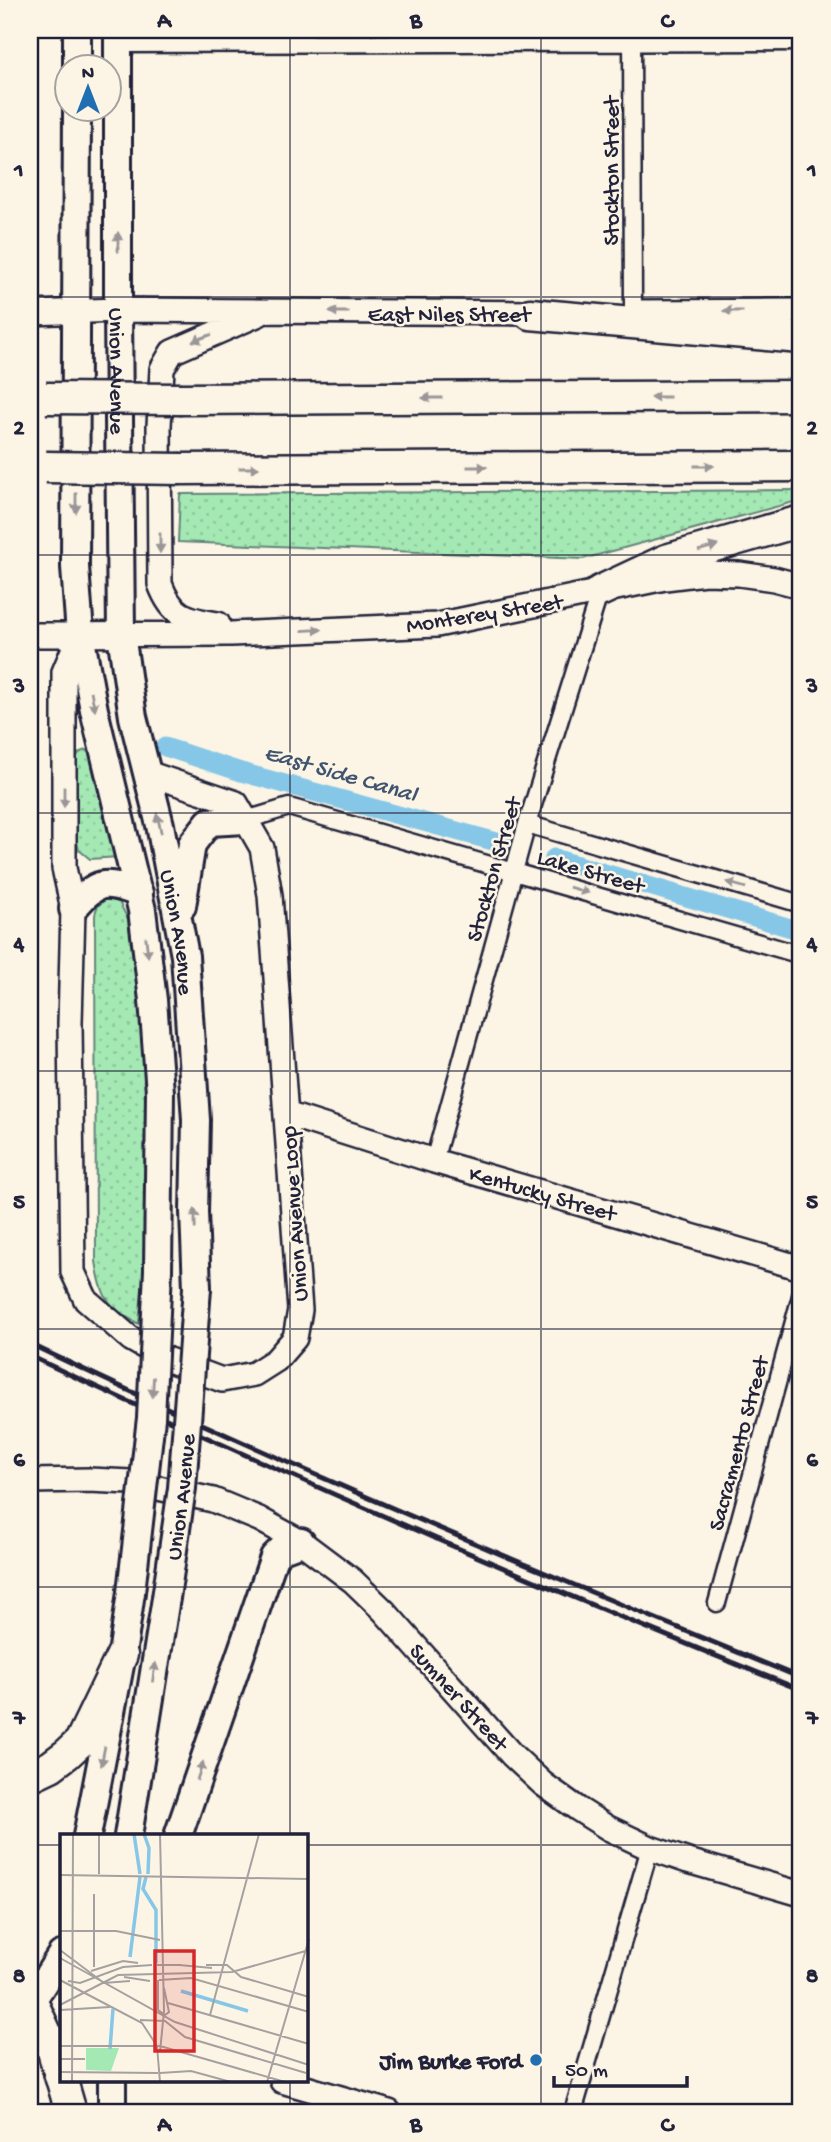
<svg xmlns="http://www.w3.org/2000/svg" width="831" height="2142" font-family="'Gochi Hand',sans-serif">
	<defs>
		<pattern id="green-dots" width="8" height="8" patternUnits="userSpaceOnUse" patternTransform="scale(1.75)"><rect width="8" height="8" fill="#a4e8b4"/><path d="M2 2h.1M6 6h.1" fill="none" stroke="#8dc79c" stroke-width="1.8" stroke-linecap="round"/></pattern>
	</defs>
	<rect width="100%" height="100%" fill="#fcf5e5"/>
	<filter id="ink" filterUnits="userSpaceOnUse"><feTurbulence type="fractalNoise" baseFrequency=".0143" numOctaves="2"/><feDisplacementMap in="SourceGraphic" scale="14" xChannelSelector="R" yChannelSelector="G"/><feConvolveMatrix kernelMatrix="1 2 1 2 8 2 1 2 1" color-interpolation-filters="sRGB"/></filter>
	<g filter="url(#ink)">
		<path fill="url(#green-dots)" stroke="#638578" stroke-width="2" d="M801,490V500L583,559L178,542L180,494Z
			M86,750L93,758L118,857L90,859L79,850L76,838L77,756L80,752Z
			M107,899L119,902L128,919L137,976L148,1126L144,1266L139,1324C107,1308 101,1296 96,1261L95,916C96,906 99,904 107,899Z"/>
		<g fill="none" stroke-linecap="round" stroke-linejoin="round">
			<path stroke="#86c7e7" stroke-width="19" d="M165,747L241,772L504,844
				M554,858L801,931"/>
			<defs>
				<path id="street" d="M632,30L633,312
					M118,44L801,42
					M246,820L289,807L801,955
					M527,824L801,904
					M434,1161L527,824L600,591
					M717,1603L801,1296
					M573,2112L650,1848"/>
				<path id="secondary" d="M638,312L801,311
					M30,313L118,310L545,313
					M218,624C185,619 172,616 160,584L159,426L162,369L172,352L259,314
					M80,634L64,672V868L73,909L70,1023L73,1272L86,1300L131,1339L166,1359L222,1380L254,1374L276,1360L295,1338L300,1310L270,895L262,848L236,803L147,773
					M30,635L231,634L437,625L665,578L705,573L739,574L774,579L801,586
					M286,1114L434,1161L801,1268
					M30,1481L89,1480L131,1482L213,1500L259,1519L301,1542L353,1581L384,1611L512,1755L543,1784L578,1809L608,1828L650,1848L688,1861L801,1894
					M30,2044L61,2042
					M282,2081L389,2112"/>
				<g id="primary">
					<path d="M77,30V66"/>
					<path id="s1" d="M118,30V310L121,634L133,717L160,825L185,956L196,1120L194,1212L197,1288"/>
					<path d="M77,108L75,567L80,634L94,710L142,910L153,1000L160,1092L158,1270"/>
					<path d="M182,906L192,844L209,822L246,820"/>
					<path d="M73,909C97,880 104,880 139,893"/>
					<path d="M87,1836L122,1655L131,1592"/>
					<path d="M128,1836L166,1598"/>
					<path d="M178,1836L274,1557L282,1549L301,1542"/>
					<path d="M30,2004L61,1955"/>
					<path d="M112,2081V2112"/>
				</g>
				<path id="highway" d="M530,314L801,338
					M182,399L801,396
					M181,469L801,466
					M600,591L666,560L801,521
					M30,1776L51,1766L67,1754L80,1742L122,1655
					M30,1997L51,2044L61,2079
					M62,2081L71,2112"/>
			</defs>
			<use href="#street" stroke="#22223b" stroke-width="21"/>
			<use href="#secondary" stroke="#22223b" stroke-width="28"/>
			<use href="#primary" stroke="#22223b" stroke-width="32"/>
			<use href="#highway" stroke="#22223b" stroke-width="35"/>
			<use href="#street" stroke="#fcf5e5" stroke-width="16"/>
			<use href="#secondary" stroke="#fcf5e5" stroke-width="23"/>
			<use href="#primary" stroke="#fcf5e5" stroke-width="26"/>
			<use href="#highway" stroke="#fcf5e5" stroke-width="30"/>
			<path stroke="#22223b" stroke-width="5" d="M30,1344C283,1465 542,1573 801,1678
				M30,1356C284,1475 541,1587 801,1690"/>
			<defs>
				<g id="primary-bridge">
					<path d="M131,1592L151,1418L158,1270"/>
					<path id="s2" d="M166,1598L182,1488L197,1288"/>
				</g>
				<path id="highway-bridge" d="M46,398L182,399
					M46,467L181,469"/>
			</defs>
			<use href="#primary-bridge" stroke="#22223b" stroke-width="32" stroke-linecap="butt"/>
			<use href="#highway-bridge" stroke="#22223b" stroke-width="35" stroke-linecap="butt"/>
			<use href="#primary-bridge" stroke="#fcf5e5" stroke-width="26"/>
			<use href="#highway-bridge" stroke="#fcf5e5" stroke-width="30"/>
		</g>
		<defs><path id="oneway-solid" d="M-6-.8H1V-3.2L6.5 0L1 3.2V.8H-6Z" transform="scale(1.75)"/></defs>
		<g fill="#9a9698">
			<use href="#oneway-solid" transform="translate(118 242) rotate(-90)"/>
			<use href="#oneway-solid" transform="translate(733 311) rotate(180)"/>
			<use href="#oneway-solid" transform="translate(339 312) rotate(-180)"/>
			<use href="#oneway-solid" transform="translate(202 338) rotate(160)"/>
			<use href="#oneway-solid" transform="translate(660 397) rotate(180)"/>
			<use href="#oneway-solid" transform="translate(432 398) rotate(180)"/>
			<use href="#oneway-solid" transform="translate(704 466)"/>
			<use href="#oneway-solid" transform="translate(477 467)"/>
			<use href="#oneway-solid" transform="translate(249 468)"/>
			<use href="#oneway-solid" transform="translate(76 503) rotate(90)"/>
			<use href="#oneway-solid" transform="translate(160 543) rotate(90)"/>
			<use href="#oneway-solid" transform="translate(708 548) rotate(-16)"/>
			<use href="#oneway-solid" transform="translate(312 630) rotate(-3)"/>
			<use href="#oneway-solid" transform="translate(93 701) rotate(79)"/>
			<use href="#oneway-solid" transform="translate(64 797) rotate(90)"/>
			<use href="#oneway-solid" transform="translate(159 823) rotate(-103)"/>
			<use href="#oneway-solid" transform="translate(736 885) rotate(-164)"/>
			<use href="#oneway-solid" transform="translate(579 890) rotate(16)"/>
			<use href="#oneway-solid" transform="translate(147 947) rotate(83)"/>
			<use href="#oneway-solid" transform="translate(195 1219) rotate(-91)"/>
			<use href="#oneway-solid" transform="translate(153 1387) rotate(93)"/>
			<use href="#oneway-solid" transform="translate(154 1672) rotate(-81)"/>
			<use href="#oneway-solid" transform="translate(103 1756) rotate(101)"/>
			<use href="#oneway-solid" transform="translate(200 1771) rotate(-71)"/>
		</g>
	</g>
	<path fill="none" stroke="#22223b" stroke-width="2" stroke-opacity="0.55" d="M290,30V1836M541,30V2112M30,297H801M30,555H801M30,813H801M30,1071H801M30,1329H801M30,1587H801M30,1845H61M306,1845H801M290,2081V2112"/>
	<circle fill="#1f6fb2" stroke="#fcf5e5" stroke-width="2.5" cx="536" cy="2060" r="7"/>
	<g text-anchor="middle" stroke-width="5" stroke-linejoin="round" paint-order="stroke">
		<g font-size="23" fill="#22223b" stroke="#fcf5e5">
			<text transform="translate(610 171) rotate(-90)" y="8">Stockton Street</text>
			<text x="449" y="321">East Niles Street</text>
			<text dy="8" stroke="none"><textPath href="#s1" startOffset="341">Union Avenue</textPath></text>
			<text transform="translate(484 612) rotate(-9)" y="8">Monterey Street</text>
			<text transform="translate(492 869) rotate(-74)" y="8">Stockton Street</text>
			<text transform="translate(591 870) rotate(16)" y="8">Lake Street</text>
			<text dy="8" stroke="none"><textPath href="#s1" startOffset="908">Union Avenue</textPath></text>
			<text transform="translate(543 1192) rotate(16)" y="8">Kentucky Street</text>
			<text transform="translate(293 1214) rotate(-94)" y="8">Union Avenue Loop</text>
			<text transform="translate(737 1443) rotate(-75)" y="8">Sacramento Street</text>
			<text dy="8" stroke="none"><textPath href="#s2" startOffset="102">Union Avenue</textPath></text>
			<text transform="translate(460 1696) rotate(48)" y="8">Sumner Street</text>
		</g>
		<g font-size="23" font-weight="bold" fill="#22223b" stroke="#fcf5e5" text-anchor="end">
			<text x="522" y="2068">Jim Burke Ford</text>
		</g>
		<g font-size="24" font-style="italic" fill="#40546f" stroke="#fcf5e5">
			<text transform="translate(341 772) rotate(16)" y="8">East Side Canal</text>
		</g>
	</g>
	<g transform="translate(60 1834)">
		<rect width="248" height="248" fill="#fcf5e5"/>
		<path d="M26,214H59L51,237L26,236Z" fill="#a4e8b4"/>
		<path fill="none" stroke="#86c7e7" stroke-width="3.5" d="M74,0L80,40M84,0L89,14L88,40M86,43L83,55L96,76V129M70,123L80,43M121,157L188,177M50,215L53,175"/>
		<path fill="none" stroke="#a5a1a1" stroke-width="2" d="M39,40V0M0,41L249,45M34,60V133M0,97H56L100,106M0,116L44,149L70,147M0,124L115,188L249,231M97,131H121M119,131L152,134M146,131H167L181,143L249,163M31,137L63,127L78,129M64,143L90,147M0,146L82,189L97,212L100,248M98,146V176L105,181L109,178L104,154M99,146L131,144L249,178M8,147L20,149L63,133L92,131M108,169L249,210M0,171L58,141L172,138L249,116M0,176L50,173M150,181L199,0M80,186L105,187L125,203L246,239M0,212H100L225,248M100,218L104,177L100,0M0,225H25M0,238L98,239M100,239L131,237L171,248M12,248L13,0M207,248L249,105"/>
		<path fill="#d62828" fill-opacity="0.15" stroke="#d62828" stroke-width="3.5" d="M95,117H134V217H95Z"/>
		<rect width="248" height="248" fill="none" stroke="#22223b" stroke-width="3.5"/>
	</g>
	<rect width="831" height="2142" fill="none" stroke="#fcf5e5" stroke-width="77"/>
	<g transform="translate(88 88)"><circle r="33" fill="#fcf5e5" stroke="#a5a1a1" stroke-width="2"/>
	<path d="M0-5L12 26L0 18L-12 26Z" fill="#1f6fb2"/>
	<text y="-10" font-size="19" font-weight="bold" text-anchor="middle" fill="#22223b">N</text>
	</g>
	<path d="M554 2076v10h133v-10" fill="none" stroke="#22223b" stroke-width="3.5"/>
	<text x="565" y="2076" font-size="21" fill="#22223b" stroke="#fcf5e5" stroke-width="5" paint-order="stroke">50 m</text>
	<rect x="38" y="38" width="754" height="2066" fill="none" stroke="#22223b" stroke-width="2.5"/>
	<g font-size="23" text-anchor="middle" font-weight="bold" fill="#22223b">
		<text x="164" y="27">A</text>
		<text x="416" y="27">B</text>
		<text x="667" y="27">C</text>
		<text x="19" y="176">1</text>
		<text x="812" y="176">1</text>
		<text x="19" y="434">2</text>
		<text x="812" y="434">2</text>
		<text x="19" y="692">3</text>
		<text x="812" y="692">3</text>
		<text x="19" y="950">4</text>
		<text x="812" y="950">4</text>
		<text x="19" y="1208">5</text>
		<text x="812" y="1208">5</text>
		<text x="19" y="1466">6</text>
		<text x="812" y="1466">6</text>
		<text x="19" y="1724">7</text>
		<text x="812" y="1724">7</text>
		<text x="19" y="1982">8</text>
		<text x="812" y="1982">8</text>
		<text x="164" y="2131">A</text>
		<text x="416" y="2131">B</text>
		<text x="667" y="2131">C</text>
	</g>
</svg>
